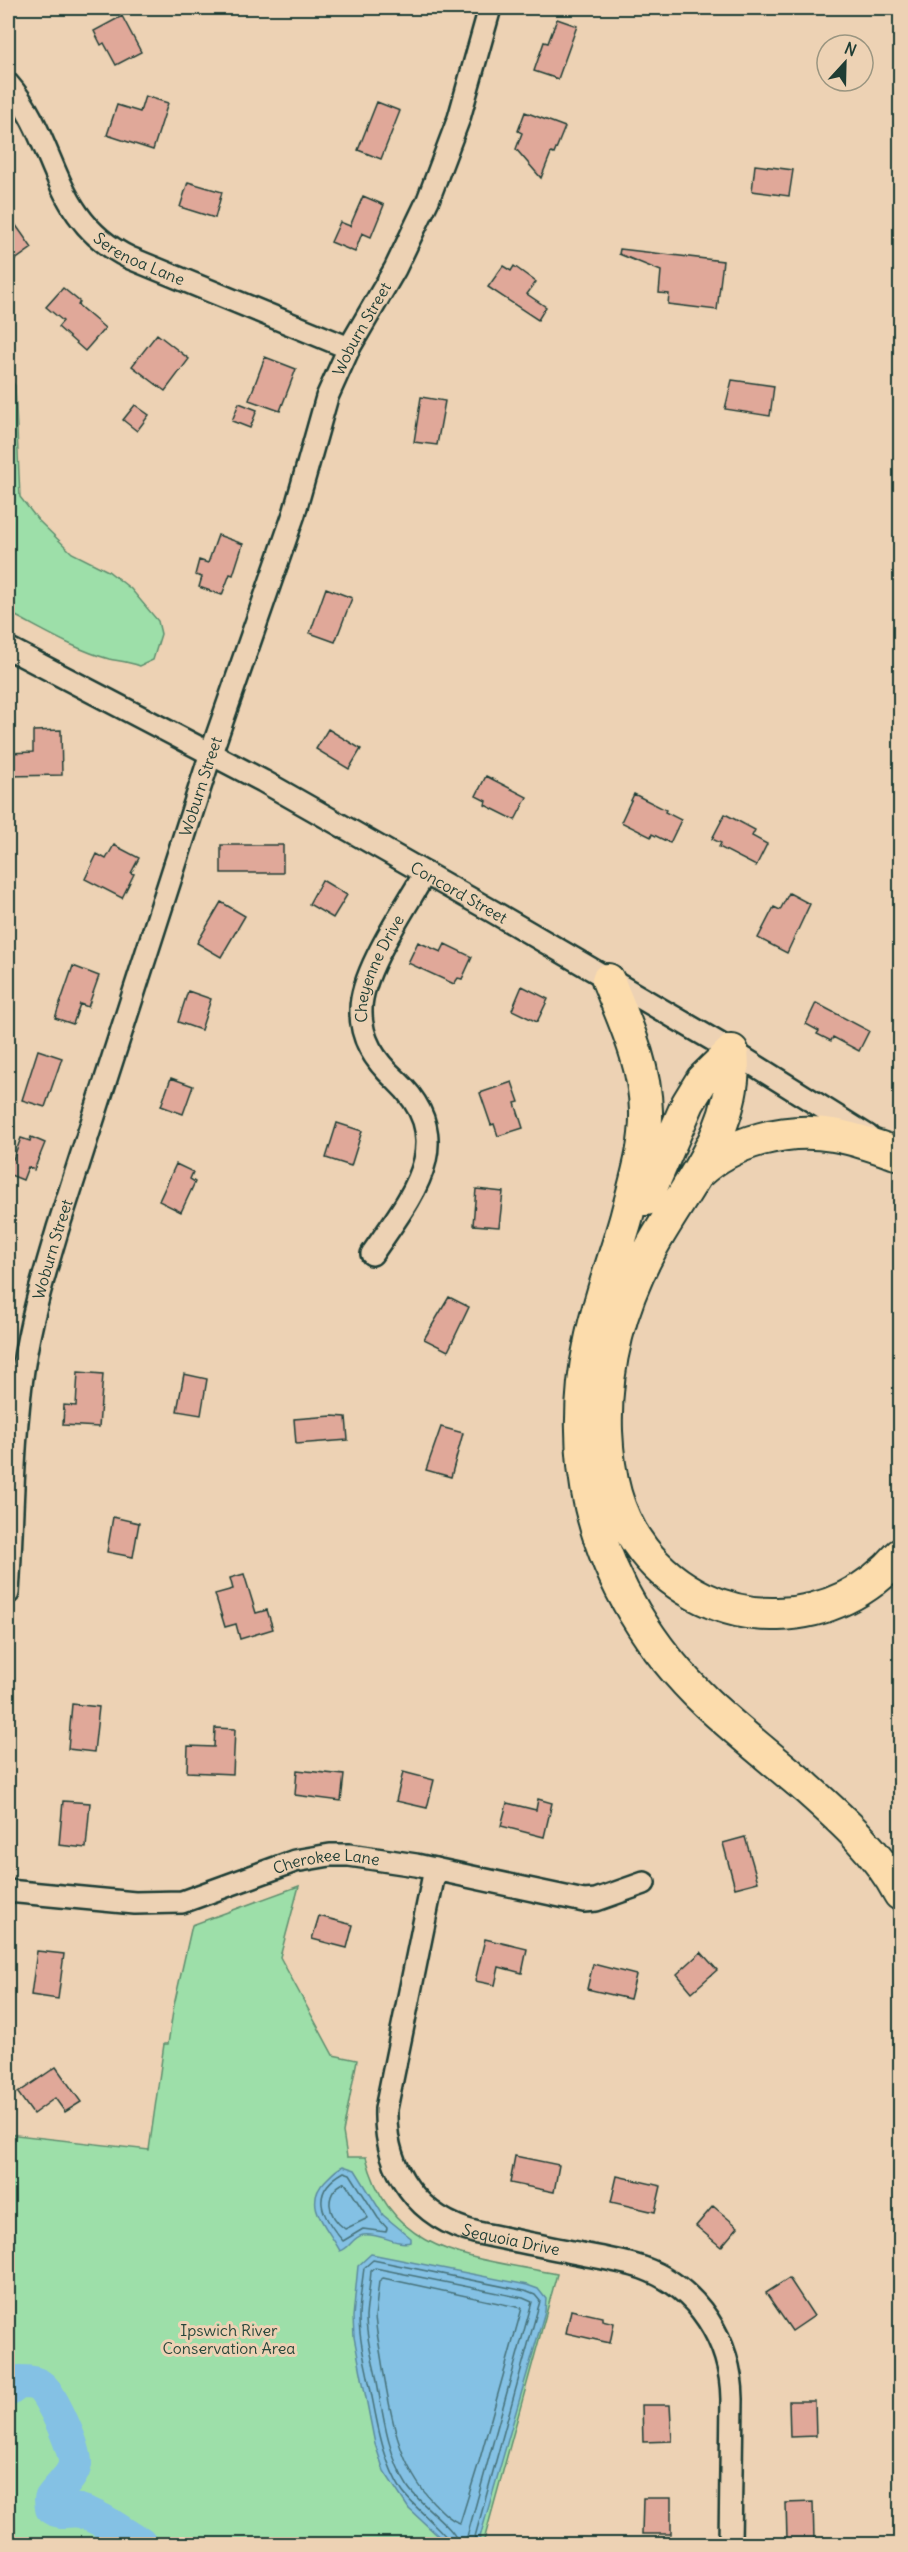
<svg xmlns="http://www.w3.org/2000/svg" width="908" height="2552" font-family="Delius,sans-serif">
	<rect width="100%" height="100%" fill="#edd2b4"/>
	<filter id="ink" filterUnits="userSpaceOnUse"><feTurbulence type="fractalNoise" baseFrequency=".0167" numOctaves="2"/><feDisplacementMap in="SourceGraphic" scale="12" xChannelSelector="R" yChannelSelector="G"/><feConvolveMatrix kernelMatrix="1 2 1 2 8 2 1 2 1" color-interpolation-filters="sRGB"/></filter>
	<g filter="url(#ink)">
		<path fill="#9ddfa9" stroke="#5e8e6e" stroke-width="1.5" d="M8,373L15,386L20,497L38,520L72,553L108,571L131,589L158,621L161,634L153,660L140,666C130,662 119,661 109,659C73,649 40,628 8,612Z
			M299,1886L280,1957L333,2055L357,2060L343,2132L347,2157H366C390,2256 474,2257 557,2274L483,2544H8V2134L149,2150L164,2044H168L174,2005L192,1925Z"/>
		<path fill="#84c1e4" stroke="#5c8c9e" stroke-width="1.5" d="M343,2166L355,2170L383,2215L411,2238V2242C395,2246 379,2232 363,2235C352,2237 350,2249 340,2251C329,2229 301,2205 325,2181C331,2175 336,2169 343,2166Z
			M371,2254L527,2285L538,2289L546,2299L545,2311L478,2544L446,2543L409,2509L384,2471L375,2444L354,2337L353,2317L358,2266Z"/>
		<g fill="none" stroke-linecap="round" stroke-linejoin="round">
			<path stroke="#47727a" stroke-width="1.5" d="M344,2172L350,2174L378,2218L387,2228L386,2232L363,2229L343,2241C322,2217 308,2192 344,2172Z
				M345,2182L368,2218L345,2229C327,2216 323,2193 345,2182Z
				M383,2278L522,2308L479,2462L460,2523C450,2520 442,2511 434,2503C391,2460 388,2391 377,2333L375,2317L379,2281Z
				M451,2544C450,2536 410,2504 402,2491C381,2458 377,2419 369,2382C365,2361 359,2340 359,2318C359,2302 362,2284 364,2268L373,2260L525,2291L535,2295L540,2301L473,2544
				M458,2544C458,2530 418,2503 408,2487C387,2454 383,2414 376,2376C372,2357 366,2337 366,2317C367,2302 370,2286 371,2271L375,2268L523,2298L532,2302L465,2544"/>
			<path stroke="#84c1e4" stroke-width="34" d="M8,2390L19,2382C26,2382 35,2382 41,2387C51,2395 77,2451 75,2464C73,2477 58,2488 51,2499L52,2508C62,2514 69,2509 80,2511C101,2517 121,2533 140,2544"/>
		</g>
		<path fill="#e0a899" stroke="#1f3d34" stroke-width="1.5" d="M122,16L141,52L116,65L104,43L101,45L94,31Z
			M557,19L577,26L558,79L534,71L544,42L548,43Z
			M145,96L168,103L153,150L107,135L117,105L140,112Z
			M377,102L400,111L381,159L358,150Z
			M525,112L565,127L554,154L551,153L541,178L516,149L522,133L518,131Z
			M755,165L793,170L789,196L752,191Z
			M188,182L222,192L215,218L180,207Z
			M363,196L384,205L371,237L362,233L355,252L331,242L340,222L350,226Z
			M8,214L32,248L8,265Z
			M620,249L723,261L717,310L668,304L669,294L659,293L661,271L619,254Z
			M503,266L511,271L514,266L536,282L527,294L546,307L538,320L488,287Z
			M63,288L80,302L78,305L105,328L85,351L58,327L63,321L46,307Z
			M157,334L189,359L165,391L132,366Z
			M265,357L296,369L280,411L249,400Z
			M732,380L774,386L770,416L725,409Z
			M421,397L445,401L437,445L414,442Z
			M239,403L257,410L250,428L232,421Z
			M135,405L149,415L137,431L123,420Z
			M218,535L243,544L233,575L230,574L222,595L199,587L202,577L195,575L199,560L208,563Z
			M326,588L352,598L335,642L310,633Z
			M328,729L361,749L349,769L316,749Z
			M61,730L62,775L8,776V753L33,752V731Z
			M486,776L527,797L515,820L485,805L486,801L476,796Z
			M634,794L666,810L665,812L681,820L670,843L652,834L651,837L621,822Z
			M725,814L755,830L752,836L767,844L756,866L719,847L721,843L712,839Z
			M114,845L139,858L131,873L134,874L122,898L85,879L97,854L106,859Z
			M221,845H283V873H221Z
			M322,880L347,895L333,918L309,904Z
			M789,893L810,904L787,953L758,938L774,907L780,910Z
			M221,902L245,916L221,957L197,943Z
			M418,942L441,952L445,944L472,957L462,979L458,978L454,984L408,963Z
			M73,966L99,976L88,1007L80,1004L73,1024L55,1018Z
			M522,986L548,999L537,1022L512,1010Z
			M188,991L211,999L201,1030L178,1022Z
			M816,1003L869,1031L859,1051L833,1037L831,1041L817,1034L819,1031L806,1024Z
			M38,1050L62,1058L45,1107L22,1100Z
			M171,1078L193,1086L183,1114L161,1106Z
			M512,1082L519,1102L515,1103L523,1128L498,1136L494,1124L491,1125L480,1093Z
			M337,1123L362,1131L351,1166L326,1158Z
			M31,1137L45,1143L34,1170L28,1167L23,1180L8,1174V1157L13,1159L21,1138L30,1141Z
			M176,1164L193,1172L190,1179L195,1182L181,1212L159,1201Z
			M476,1189L503,1192L499,1227L473,1225Z
			M449,1297L469,1307L448,1351L424,1339Z
			M78,1372L103,1374L99,1427L63,1425L64,1405L76,1406Z
			M184,1374L207,1379L201,1415L177,1411Z
			M332,1416L346,1417L348,1440L296,1444L294,1419Z
			M441,1427L463,1433L451,1477L426,1470Z
			M113,1517L139,1523L133,1557L107,1552Z
			M244,1574L256,1613L267,1610L273,1629L240,1639L236,1624L225,1627L215,1594L233,1589L230,1578Z
			M72,1704L99,1707L94,1752L68,1749Z
			M215,1728L235,1729L233,1774L187,1772L188,1746L214,1747Z
			M297,1770L344,1775L341,1801L295,1795Z
			M403,1772L434,1780L427,1808L396,1801Z
			M538,1799L552,1803L544,1837L501,1826L507,1803L536,1810Z
			M63,1801L90,1803L86,1848L59,1845Z
			M745,1837L758,1882L735,1888L723,1843Z
			M319,1916L353,1925L347,1948L312,1939Z
			M485,1939L527,1949L522,1973L499,1967L495,1985L475,1981Z
			M37,1951L64,1954L58,1999L31,1995Z
			M701,1952L717,1970L692,1992L677,1974Z
			M593,1964L636,1975L630,1999L587,1989Z
			M56,2067L81,2102L65,2112L55,2098L33,2114L18,2093Z
			M515,2156L559,2165L554,2192L510,2183Z
			M617,2176L661,2186L655,2212L611,2202Z
			M713,2206L738,2227L721,2247L696,2226Z
			M789,2278L814,2316L792,2331L766,2293Z
			M571,2310L602,2317V2320L614,2323L610,2343L566,2333Z
			M789,2401H815L816,2436L790,2437Z
			M642,2405H670L672,2441L643,2442Z
			M643,2498H671V2534H642Z
			M813,2502L814,2539H787L786,2503Z"/>
		<g fill="none" stroke-linecap="round" stroke-linejoin="round">
			<defs>
				<g id="minor">
					<path id="s1" d="M8,84C59,142 50,220 130,258L349,348"/>
					<path id="s2" d="M8,648L263,781L492,911L732,1051L868,1136"/>
					<path id="s3" d="M372,1254C410,1198 461,1141 396,1080C375,1061 360,1039 361,1009C361,972 406,907 425,873"/>
					<path id="s4" d="M8,1593C13,1519 12,1443 23,1370C30,1321 44,1275 58,1228L211,753L294,514L327,397L349,348L395,269L428,200L459,118L490,8"/>
					<path id="s5" d="M435,1869L386,2109C384,2170 418,2219 478,2233C509,2239 540,2246 572,2252C595,2257 620,2260 643,2268C698,2288 731,2341 732,2399L730,2544"/>
					<path id="s6" d="M8,1891L135,1903L182,1902L295,1861L330,1855H349L416,1865L584,1901L596,1900L644,1883"/>
				</g>
				<path id="highway" d="M608,980C625,1023 645,1064 646,1111C647,1148 635,1183 626,1219C614,1261 598,1302 590,1345C579,1397 579,1455 591,1507C609,1582 651,1650 707,1703C738,1732 771,1758 803,1785C840,1818 877,1850 900,1894
					M732,1051C740,1127 685,1186 651,1248C620,1305 604,1367 606,1431C608,1475 616,1515 643,1550C675,1591 726,1616 778,1614C826,1613 869,1591 900,1555
					M698,1173C732,1141 787,1127 833,1135C854,1138 875,1146 896,1153
					M646,1199L688,1103L702,1080L732,1051"/>
			</defs>
			<use href="#minor" stroke="#1f3d34" stroke-width="26"/>
			<use href="#highway" stroke="#1f3d34" stroke-width="36"/>
			<use href="#minor" stroke="#edd2b4" stroke-width="21"/>
			<use href="#highway" stroke="#fcdcac" stroke-width="32"/>
		</g>
	</g>
	<g text-anchor="middle" stroke-width="6" stroke-linejoin="round" paint-order="stroke">
		<g font-size="16" fill="#1f3d34" stroke="#edd2b4">
			<text dy="6" stroke="none"><textPath href="#s1" startOffset="226">Serenoa Lane</textPath></text>
			<text dy="6" stroke="none"><textPath href="#s4" startOffset="1320">Woburn Street</textPath></text>
			<text dy="6" stroke="none"><textPath href="#s4" startOffset="834">Woburn Street</textPath></text>
			<text dy="6" stroke="none"><textPath href="#s2" startOffset="513">Concord Street</textPath></text>
			<text dy="6" stroke="none"><textPath href="#s3" startOffset="324">Cheyenne Drive</textPath></text>
			<text dy="6" stroke="none"><textPath href="#s4" startOffset="348">Woburn Street</textPath></text>
			<text dy="6" stroke="none"><textPath href="#s6" startOffset="326">Cherokee Lane</textPath></text>
			<text dy="6" stroke="none"><textPath href="#s5" startOffset="447">Sequoia Drive</textPath></text>
		</g>
		<g font-size="16" fill="#25453a" stroke="#edd2b4">
			<text x="229" y="2336">Ipswich River<tspan x="229" dy="18">Conservation Area</tspan></text>
		</g>
	</g>
	<rect width="908" height="2552" fill="none" stroke="#edd2b4" stroke-width="30"/>
	<rect x="15" y="15" width="878" height="2522" fill="none" stroke="#1f3d34" stroke-width="2" filter="url(#ink)"/>
	<g transform="translate(845 63) rotate(22)"><circle r="28" fill="#edd2b4" stroke="#9b9681" stroke-width="1.5"/>
	<path d="M0-4.5L10 22L0 15L-10 22Z" fill="#1f3d34"/>
	<text y="-9" font-size="16" font-weight="bold" text-anchor="middle" fill="#1f3d34">N</text>
	</g>
</svg>
